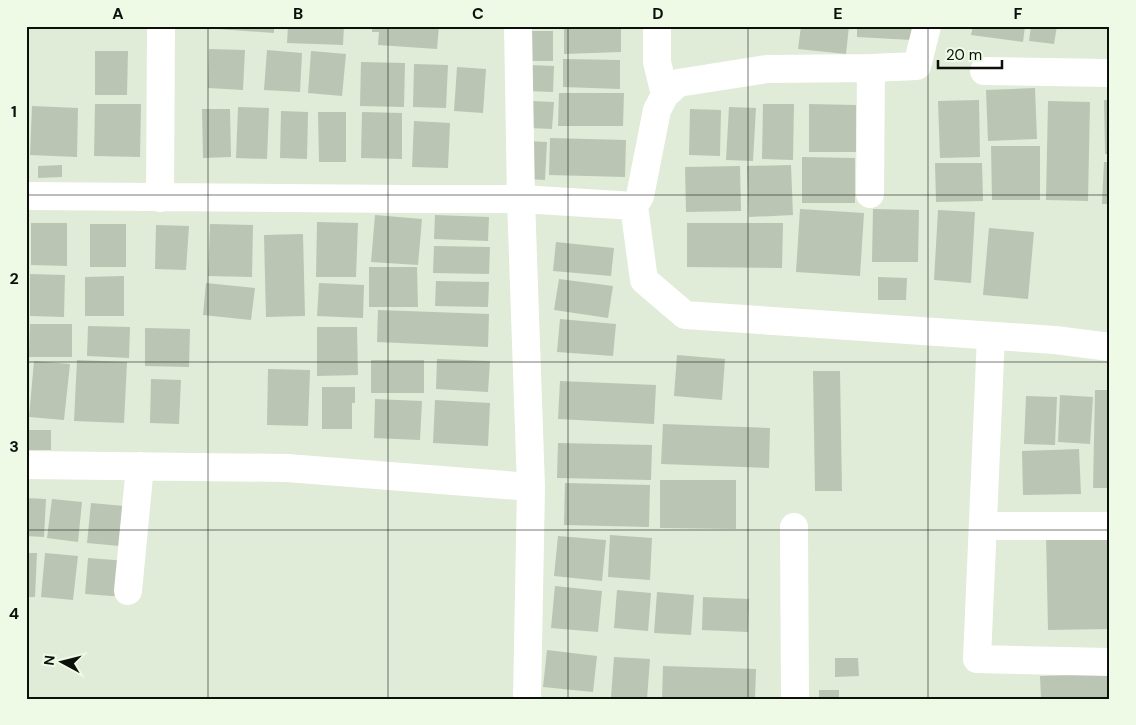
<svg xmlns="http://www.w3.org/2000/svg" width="1136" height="725" font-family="'DM Sans',sans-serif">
	<rect width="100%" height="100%" fill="#e0ebd8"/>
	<path fill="#bbc5b3" d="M217,26H274V33L217,29Z
		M288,26H344L343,45L287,43Z
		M372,26H439L437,49L378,45L379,32H372Z
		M564,26H621V52L564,54Z
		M801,26H849L846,54L798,49Z
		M857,26H913L912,40L857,37Z
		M973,26H1025L1023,42L971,35Z
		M1031,26H1057L1054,44L1029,41Z
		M528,31H553V61H528Z
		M209,49L245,50L243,90L208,88Z
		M267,50L302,53L300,92L264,90Z
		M95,51H128L127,95H95Z
		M311,51L346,54L342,96L308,93Z
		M563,59L620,60V89L563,87Z
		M361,62L405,63L404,107L360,106Z
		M414,64L448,65L446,108L413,107Z
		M529,65L554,66L553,92L528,91Z
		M457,67L486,69L483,113L454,111Z
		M1035,88L1037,139L988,141L986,90Z
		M559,93H624L623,126H558Z
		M979,100L980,157L940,158L938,101Z
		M1104,100H1110V154H1105Z
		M531,101L554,102L552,129L529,128Z
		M1048,101L1090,102L1088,201L1046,200Z
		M95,104H141L140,157L94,156Z
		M763,104H794L793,160L762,159Z
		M809,104L856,105V152H809Z
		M32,106L78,108L77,157L30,155Z
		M238,107L269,108L267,159L236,158Z
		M729,107L756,108L753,161L726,160Z
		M202,109H230L231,157L203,158Z
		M690,109L721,110L720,156L689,155Z
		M281,111L308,112L307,159L280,158Z
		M318,112H346V162H319Z
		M362,112L402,113V159L361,158Z
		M414,121L450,123L448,168L412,167Z
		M550,138L626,140L625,177L549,175Z
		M527,141L547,142L545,180L526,179Z
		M991,146H1040V200H992Z
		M802,157L855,158V203H802Z
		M1104,162H1110V204H1102Z
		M935,163H982L983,201L936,202Z
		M62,165V177L38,178V166Z
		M791,165L793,215L749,217L747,166Z
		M740,166L741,211L686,212L685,167Z
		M800,209L864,213L860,276L796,272Z
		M873,209L919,210L918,262H872Z
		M938,210L975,212L971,283L934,280Z
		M375,215L422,219L418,265L371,262Z
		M435,215L489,217L488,241L434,239Z
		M317,222L358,223L356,277H316Z
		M31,223H67V266L31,265Z
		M687,223H783L782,268L687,267Z
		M90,224H126V267H90Z
		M210,224L253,225L252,277L208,276Z
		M156,225L189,226L186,270L155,269Z
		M989,228L1034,232L1028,299L983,295Z
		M303,234L305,316L266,317L264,235Z
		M556,242L614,248L611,276L553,271Z
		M434,246L490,247L489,274L433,273Z
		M369,267H417L418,307H369Z
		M30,274L65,275L64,317L30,316Z
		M124,276V316H85V277Z
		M878,277L907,278L906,300H878Z
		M559,279L613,286L608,318L554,310Z
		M436,281L489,282L488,307L435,306Z
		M206,283L255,288L251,320L203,315Z
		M319,283L364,285L363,318L317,316Z
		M378,310L489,314L488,347L377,342Z
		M560,319L616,324L613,356L557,352Z
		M30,324H72V357H29Z
		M88,326L130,327L129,358L87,356Z
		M317,327H357L358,375L317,376Z
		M145,328L190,329L189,367L145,366Z
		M677,355L725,359L722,400L674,396Z
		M437,359L490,361L488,392L436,389Z
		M77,360L127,362L124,423L74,421Z
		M371,360H424V393H371Z
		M34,361L70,364L64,420L29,417Z
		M268,369L310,370L308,426L267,425Z
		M813,371H840L842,491H815Z
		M151,379L181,380L179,424L150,423Z
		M560,381L656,385L654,424L558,419Z
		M322,387H355V403H352V429H322Z
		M1095,390H1110V488H1093Z
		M1060,395L1093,397L1090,444L1058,442Z
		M1026,396L1057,397L1055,445L1024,444Z
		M375,399L422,401L420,440L374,438Z
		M435,400L490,403L488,446L433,443Z
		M663,424L770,428L769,468L661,464Z
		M26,430H51V450H26Z
		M558,443L652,445L651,480L557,478Z
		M1079,449L1081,494L1023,495L1022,451Z
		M660,480H736V529L660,528Z
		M565,483L650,485L649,527L564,525Z
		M26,498L46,499L44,537L26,536Z
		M52,499L82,502L78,542L47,538Z
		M91,503L124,506L120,546L87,543Z
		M1110,534V629L1048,630L1046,535Z
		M610,535L652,538L650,580L608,577Z
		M558,536L606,540L602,581L554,576Z
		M26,553H37L35,597H26Z
		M45,553L78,556L73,600L41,597Z
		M88,558L128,561L125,597L85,594Z
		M555,586L602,591L598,632L551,628Z
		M617,590L651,593L648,631L614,628Z
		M657,592L694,595L691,635L654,633Z
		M703,597L749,599L748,632L702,630Z
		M547,650L597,656L593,692L543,687Z
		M614,657L650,659L647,699L611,697Z
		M835,658H858L859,676L835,677Z
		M663,666L756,669L755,699H662Z
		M1110,674V699H1041L1040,676Z
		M819,690H839V699H819Z"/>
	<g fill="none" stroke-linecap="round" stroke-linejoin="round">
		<path stroke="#fff" stroke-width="28" d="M518,26L521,199L531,487L527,699
			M657,26V62L665,95
			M984,71L1110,73
			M870,194L871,68
			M26,196L407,199H521L634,206L640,196L657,110L665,95L678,83L767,69L871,68L917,66L927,26
			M160,198L161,26
			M634,206L644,280L685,315L1055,340L1110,347
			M991,336L977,659L1110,662
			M26,465L287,468L531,487
			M983,526H1110
			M794,527L795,699
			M128,591L140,466"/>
	</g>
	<path fill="none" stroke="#0c100a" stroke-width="1" stroke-opacity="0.55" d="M208,26V699M388,26V699M568,26V699M748,26V699M928,26V699M26,195H1110M26,362H1110M26,530H1110"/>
	<rect width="1136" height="725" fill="none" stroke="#eef9e6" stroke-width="55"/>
	<g transform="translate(62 662) rotate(277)" stroke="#eef9e6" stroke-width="4" paint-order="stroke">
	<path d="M0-4L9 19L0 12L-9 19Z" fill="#0c100a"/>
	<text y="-8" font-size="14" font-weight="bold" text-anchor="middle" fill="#0c100a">N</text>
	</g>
	<path d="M938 60v8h64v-8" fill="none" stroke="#0c100a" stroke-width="2.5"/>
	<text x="946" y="60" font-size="15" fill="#0c100a" stroke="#eef9e6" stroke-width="4" paint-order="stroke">20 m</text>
	<rect x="28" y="28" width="1080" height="670" fill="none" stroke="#0c100a" stroke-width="2"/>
	<g font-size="16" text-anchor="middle" font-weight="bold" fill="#0c100a">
		<text x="118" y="19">A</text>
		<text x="298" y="19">B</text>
		<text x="478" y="19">C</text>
		<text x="658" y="19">D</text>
		<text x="838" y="19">E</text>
		<text x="1018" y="19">F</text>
		<text x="14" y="117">1</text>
		<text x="14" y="284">2</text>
		<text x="14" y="452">3</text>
		<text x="14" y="619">4</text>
	</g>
</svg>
